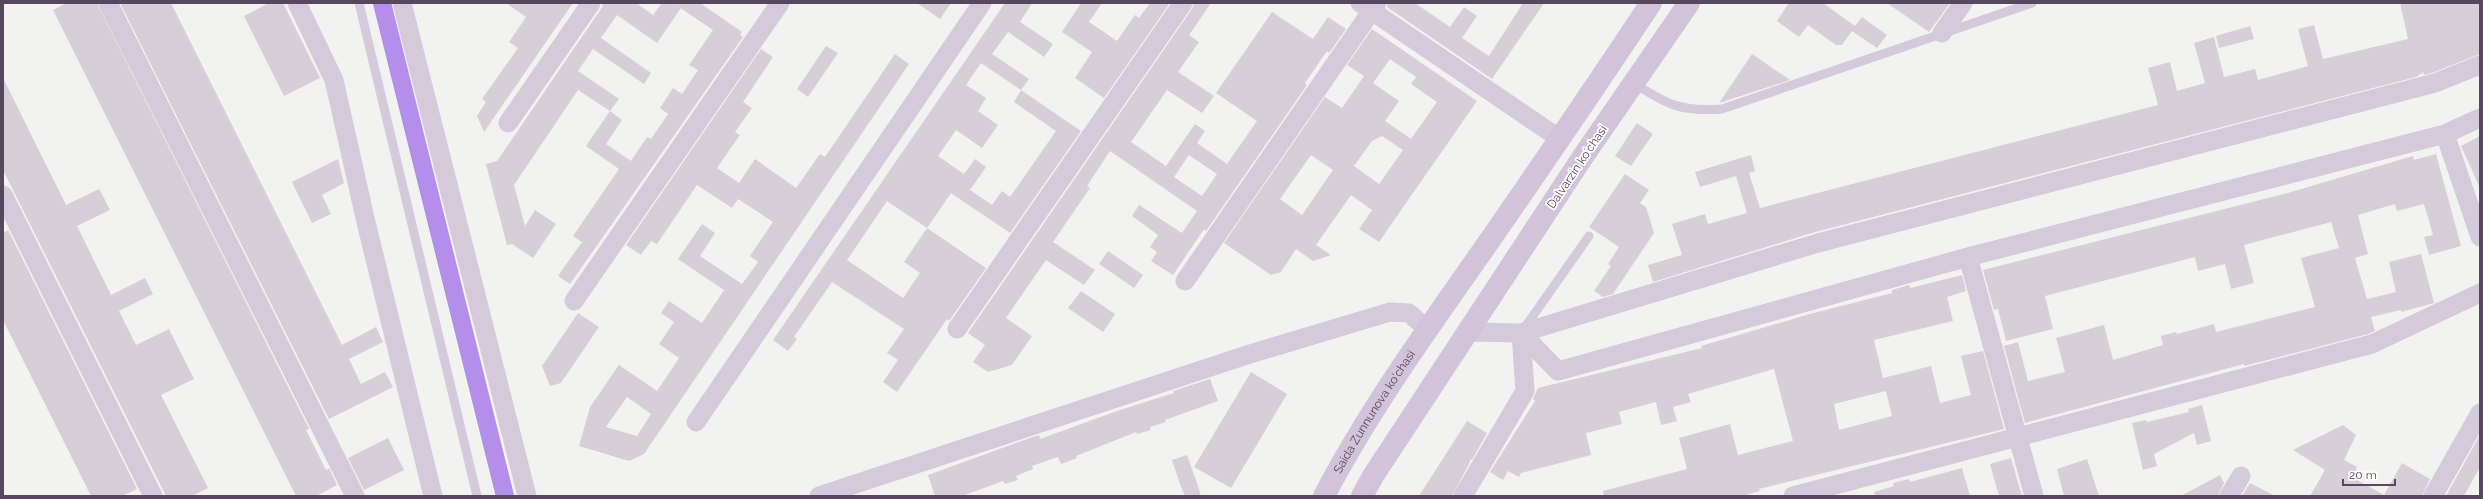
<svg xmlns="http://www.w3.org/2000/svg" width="2483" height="499" font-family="Raleway,sans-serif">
	<rect width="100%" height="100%" fill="#f2f2f0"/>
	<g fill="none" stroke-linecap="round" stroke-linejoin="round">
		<path stroke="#b58deb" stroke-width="18" d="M382,3L505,496"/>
	</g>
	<path fill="#d6cfd7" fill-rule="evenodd" d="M66,3H97L309,429L306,430L326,470L329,468L337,485L316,496H296L53,10Z
		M120,3H171L342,345L376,327L383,342L349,359L361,384L385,372L393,387L329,419Z
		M269,3H283L320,78L284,96L244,16Z
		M506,3H573L484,132L477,116L486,102L482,99L518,48L509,42L526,17Z
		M602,3H636L653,15L662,3H673L681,8L657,43L617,15L601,38L651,73L644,84L593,49L578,71L619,99L610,111L578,90L514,185L525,226L535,210L556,224L533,258L512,244L507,245L486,164L497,161L603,6Z
		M673,3H700L742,32L740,35L743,37L570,284L558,276L582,242L573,236L619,169L586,146L610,111L622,120L606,144L631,161L647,137L651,139L668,114L660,108L673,88L682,94L698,70L689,65L713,30Z
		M917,3H951L940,19Z
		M1005,3H1032L1020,22L1053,44L1044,57L1008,32L992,54L1029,79L1021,90L1081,131L1010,233L951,193L927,228L986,268L949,321L947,319L897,392L883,382L898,360L887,353L904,329L832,282L794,337L797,339L788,351L773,340ZM981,63L1021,90L1014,102L1056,131L1010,197L1002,191L992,205L970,190L986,167L975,159L964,174L938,156L956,130L982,148L998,125L978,111L986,98L966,85ZM887,201L927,228L904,262L920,273L903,298L847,260Z
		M1081,3H1102L1089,22L1117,41L1135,15L1139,18L1150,3H1170L1104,98L1075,78L1092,52L1062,32Z
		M1194,3H1211L1189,35L1199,42L1178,72L1214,96L1202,113L1167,90L1131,142L1166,166L1195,124L1205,131L1197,143L1227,164L1257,121L1216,93L1272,12L1313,39L1328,17L1346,29L1329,53L1327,51L1305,83L1307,85L1206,231L1204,229L1173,275L1151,261L1157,252L1150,247L1158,235L1132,216L1139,205L1182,233L1197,211L1110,151L1087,186L1090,188L1053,242L1095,270L1084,285L1046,260L1006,318L1032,336L1012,365L988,372L973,362L985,345L968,333L1192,9ZM1189,155L1217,174L1202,196L1174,177Z
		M1388,3H1415L1450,27L1464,7L1477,16L1462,38L1489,56L1523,3H1544L1492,79L1387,7Z
		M1789,3H1823L1855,26L1862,17L1887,35L1877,48L1852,31L1842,45H1836L1808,25L1799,37L1777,21Z
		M1887,3H1950L1929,32Z
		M2400,3H2480V54L2432,73L2424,75L2423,72L2416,77L1815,232L1653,282L1648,265L1682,255L1672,224L1705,214L1708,224L1747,213L1736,176L1700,187L1695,172L1751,155L1755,171L1749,173L1760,208L2158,105L2148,68L2170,62L2177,91L2205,83L2194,43L2214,37L2224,77L2255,69L2258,80L2308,66L2298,29L2314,25L2323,59L2408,39Z
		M2250,26L2254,39L2219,48L2216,36Z
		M1372,29L1477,101L1379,242L1359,229L1372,210L1351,195L1316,245L1331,255L1313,261L1296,249L1281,272L1271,275L1224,243L1325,97L1342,108L1364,76L1347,65ZM1390,59L1416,77L1411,84L1437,102L1411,139L1385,121L1399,101L1373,83ZM1382,136L1403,150L1379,184L1354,166L1372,141ZM1311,155L1333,170L1302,215L1280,199Z
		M826,46L838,53L808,97L797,89Z
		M761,49L773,57L743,102L752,108L735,132L740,135L717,168L739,183L755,159L796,188L820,154L825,157L895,54L909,64L644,454L629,461L579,446L590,407L619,365L657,391L679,358L659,344L674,322L661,313L669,301L702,323L724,290L678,259L702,224L715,233L700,256L742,284L758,262L750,256L773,222L738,199L732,208L697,185L657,244L651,241L641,255L626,245ZM627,397L651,414L637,436L606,427Z
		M1752,54L1790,80L1719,103Z
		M3,78L66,205L99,189L104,198L110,210L77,226L111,295L145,278L153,294L119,311L136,345L169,329L194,379L161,395L208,488L192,496H166L3,170Z
		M1637,123L1653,134L1631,166L1615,156Z
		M2480,136V188L2461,146Z
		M2436,154L2461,246L2429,255L2424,237L2433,235L2424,204L2397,211L2395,204L2358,215L2368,254L2355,258L2367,299L2396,292L2389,262L2421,254L2434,303L2401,312V310L2371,317L2375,331L2368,334L2244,366V364L2025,423L2004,346L2018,342L2028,381L2065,372L2056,338L2104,325L2113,360L2163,345L2161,336L2176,332L2177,334L2214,324L2216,332L2315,307L2301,258L2339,248L2331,222L2244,245L2254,283L2231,289L2225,264L2198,271L2195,257L2045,296L2053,329L2006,341L1998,309L1994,310L1983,270L2284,194L2413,156L2414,160Z
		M338,159L344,183L322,195L331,214L312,223L292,182Z
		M1625,174L1649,190L1640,203L1646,207L1654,233L1613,294L1603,297L1594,291L1611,266L1608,264L1619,247L1589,227Z
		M8,230L137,489L122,496H91L3,320V233Z
		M1108,251L1143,275L1134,288L1099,264Z
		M1962,275L1966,291L1947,297L1953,321L1874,340L1883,378L1931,366L1940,403L1971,395L1961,356L1983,351L2004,429L1759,489L1760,491L1742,496H1604L1603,491L1687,469L1679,438L1730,424L1738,455L1793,441L1774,369L1688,394L1691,402L1673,407L1677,421L1661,425L1656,402L1619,412L1622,424L1586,433L1591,455L1521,473L1519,477L1508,471L1503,480L1490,472L1535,401L1533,399L1538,388L1702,348L1701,346L1810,314L1892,293V290L1909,285L1910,288ZM1886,391L1892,416L1839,430L1834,404Z
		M1081,291L1115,314L1103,332L1068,308Z
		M578,313L599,327L561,383L550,386L542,366Z
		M1251,372L1287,394L1231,488L1194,467Z
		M1210,379L1218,401L1165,420L1166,422L1150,427L1151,430L1137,434L1136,432L1076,456L1077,458L1061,464L1058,457L1032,466L1033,469L1016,476L1018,480L1005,484L1003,481L962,496H935L928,475L1030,438L1039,435L1040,439L1117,411L1174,393L1173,391Z
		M2202,405L2211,441L2197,445L2194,433L2154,454L2157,466L2143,470L2132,423L2146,420L2147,422L2189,412L2188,409Z
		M1467,421L1487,433L1472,460L1470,459V462L1452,496H1419Z
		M2343,425L2356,435L2344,460L2357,467L2352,477L2384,495L2402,463L2430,479L2422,496H2310L2325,470L2293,450Z
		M2480,435V467L2464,496H2446Z
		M388,438L404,470L364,490L348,458Z
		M1187,455L1197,483L1201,496H1185L1180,484L1172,460Z
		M2011,458L2022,496H1999L1990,464Z
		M2087,459L2099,496H2064L2057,469Z
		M1962,468L1970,496H1875L1874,492L1894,486L1893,483L1909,479L1910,482Z
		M2220,475L2224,483L2218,496H2181Z
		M2250,483L2275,496H2242Z"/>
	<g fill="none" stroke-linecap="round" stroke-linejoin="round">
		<path stroke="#d4cad9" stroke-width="9" d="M359,3L477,496
			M1634,83C1667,105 1682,112 1722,109L2032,3
			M1523,330L1589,236"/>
		<path stroke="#d4cad9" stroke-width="19" d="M108,3L355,496
			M297,3L334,80L365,218L433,496
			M402,3L527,496
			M1360,3L1560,139
			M1942,33L1963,3
			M508,123L591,3
			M2445,134L2480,237
			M3,195L153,496
			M1968,257L2034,496
			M1185,281L1377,3
			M574,301L780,3
			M957,329L1183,3
			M1469,332L1521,333L1818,243L2435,83L2480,65
			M1521,333L1558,371L1968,257L2445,134L2480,118
			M696,422L982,3
			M819,496L1250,354L1390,312L1409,313L1427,329
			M1463,496L1525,391L1521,333
			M1793,496L2372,344L2480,293
			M2229,496L2241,476
			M2433,496L2480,413"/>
		<g stroke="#d2c3d8" stroke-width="22">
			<path id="s1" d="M1324,496C1369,410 1427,330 1483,250C1540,168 1596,86 1651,3"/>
			<path d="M1362,496L1373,476L1582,158L1689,3"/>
		</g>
	</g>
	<g text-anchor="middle" stroke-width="3.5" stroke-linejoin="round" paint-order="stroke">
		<g font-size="12" fill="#56485d" stroke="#fff">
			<text transform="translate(1577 167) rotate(-56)" y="4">Dalvarzin koʻchasi</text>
			<text dy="4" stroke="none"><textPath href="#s1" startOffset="98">Saida Zunnunova ko'chasi</textPath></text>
		</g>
	</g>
	<rect width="2483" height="499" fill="none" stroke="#56485d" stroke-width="8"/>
	<path d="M2343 479v6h52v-6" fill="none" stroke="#56485d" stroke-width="2"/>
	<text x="2349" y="479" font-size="12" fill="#56485d" stroke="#ffffff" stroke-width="3" paint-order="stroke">20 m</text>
</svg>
